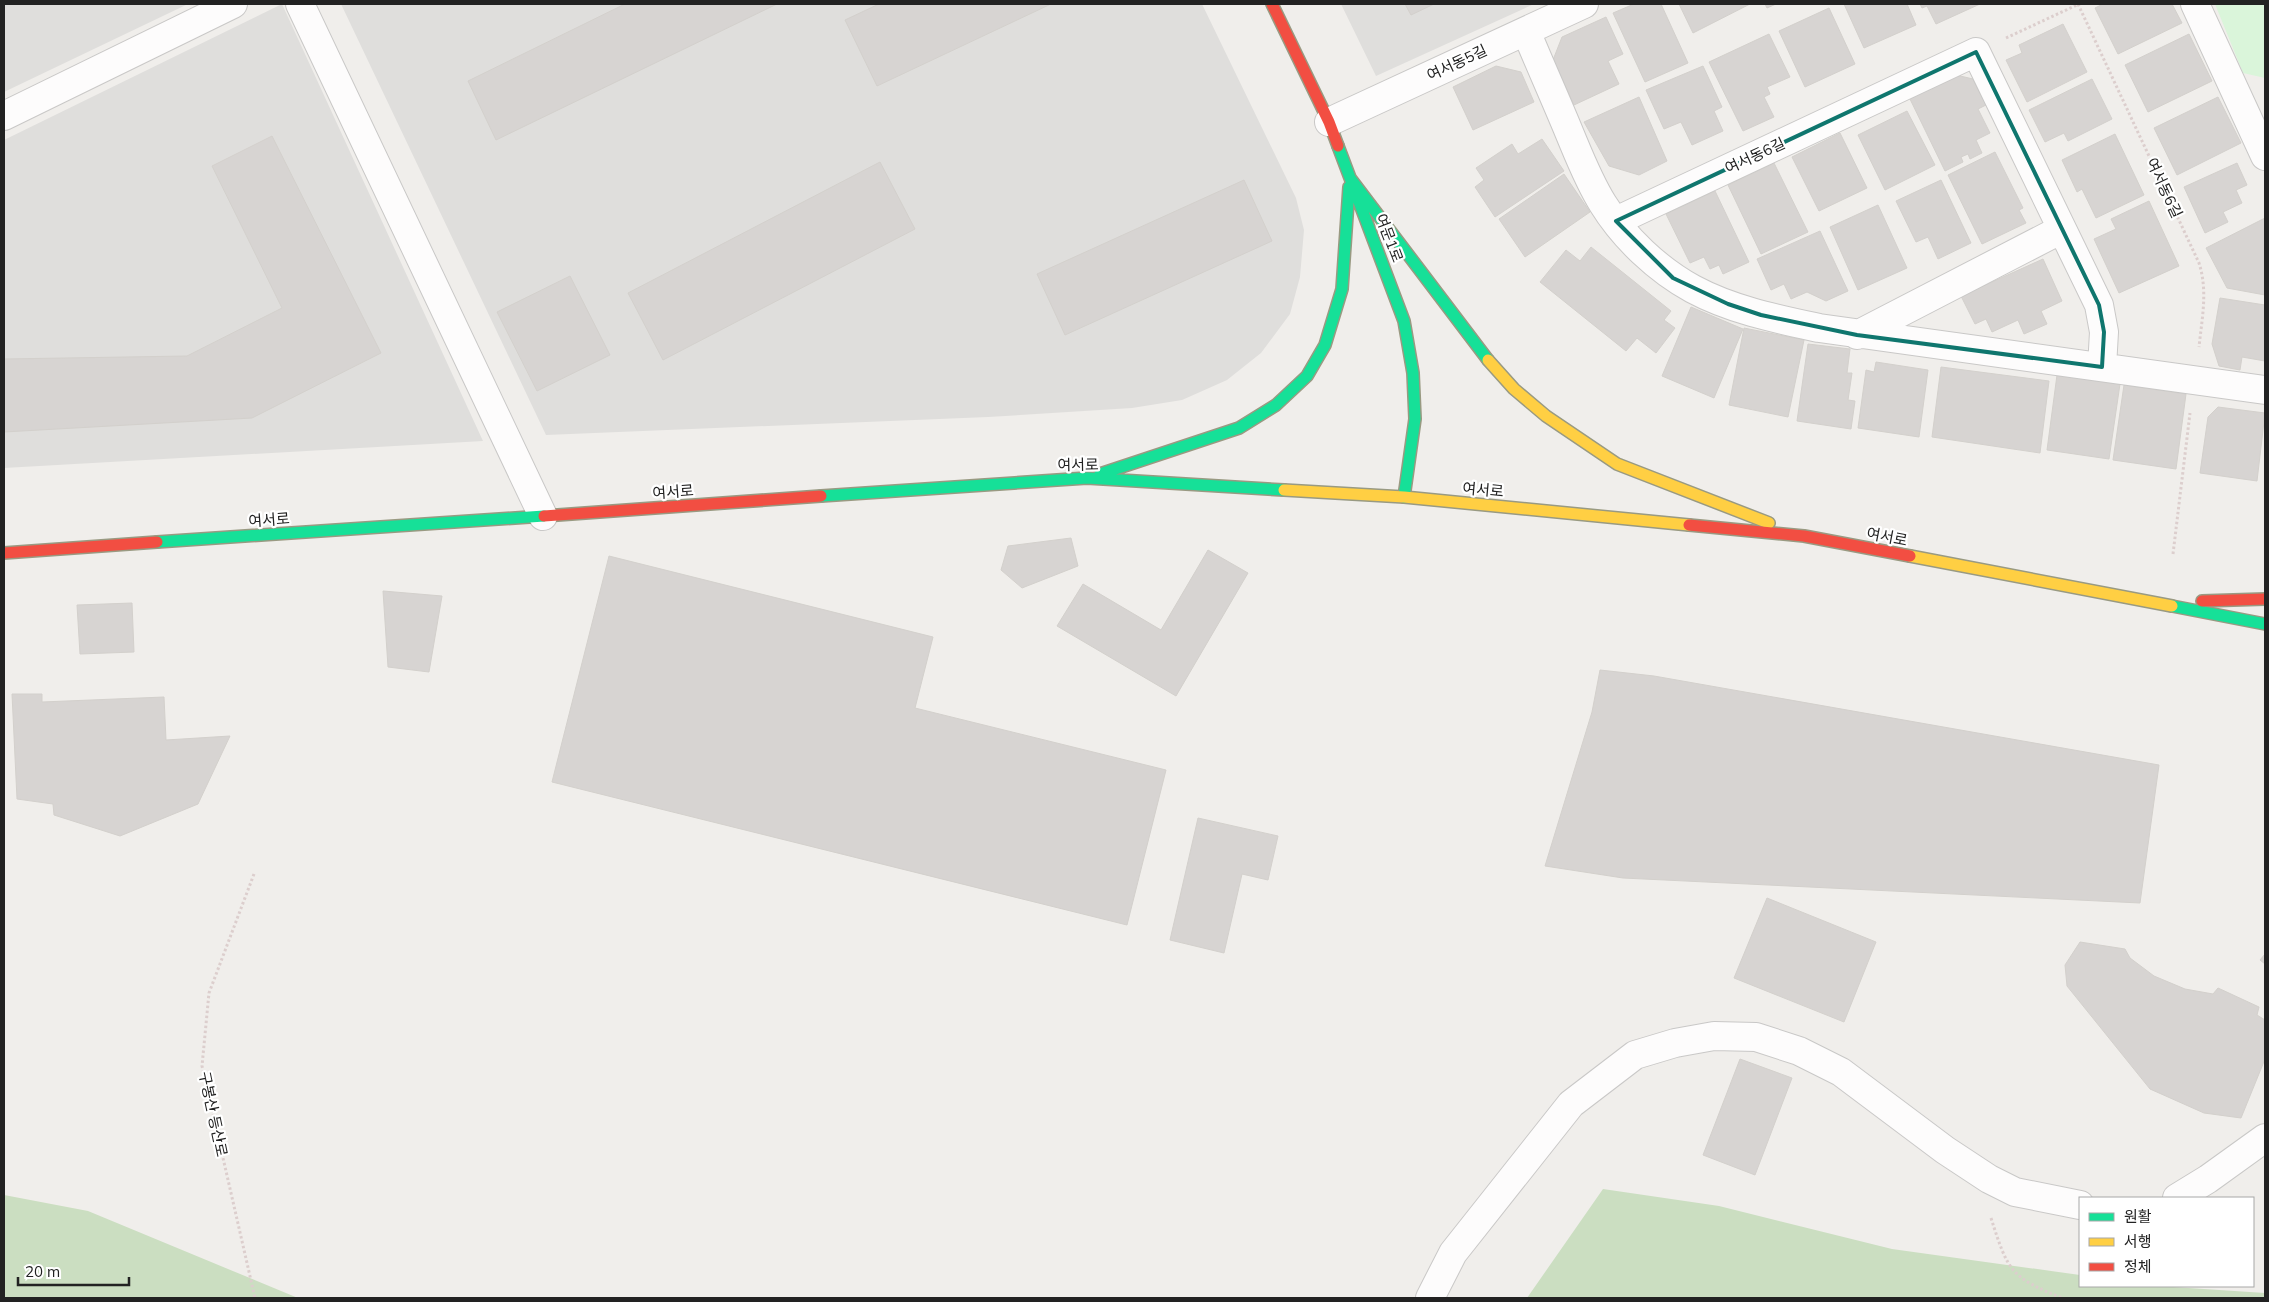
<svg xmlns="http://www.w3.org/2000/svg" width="2269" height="1302" font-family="Mulish,'Noto Sans KR',sans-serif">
	<rect width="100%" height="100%" fill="#f0eeeb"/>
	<path fill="#dfdedc" d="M4,4H188L4,92Z
		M282,4L483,441L4,468V140Z
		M341,4H1202L1296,198L1304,230L1300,277L1290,314L1261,353L1227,380L1182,400L1132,408L988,417L546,435Z
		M1341,4H1534L1376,76Z"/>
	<path fill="#cbdec1" d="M1603,1189L1719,1206L1892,1249L2080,1275V1286H2158L2265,1293V1298H1527Z
		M4,1195L88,1211L298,1298H4Z"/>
	<path fill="#daf5da" d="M2215,4H2265V78L2243,73Z"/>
	<path fill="#d7d4d2" stroke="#d3d0cc" d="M625,4H777L496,140L468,81Z
		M879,4H1051L877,86L845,20Z
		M1405,4H1434L1411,15Z
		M1634,4H1661L1688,63L1645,82L1613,13Z
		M1679,4H1750L1693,33Z
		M1765,4H1776L1767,8Z
		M1844,4H1907L1916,25L1864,48Z
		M1920,4H1980L1936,24L1927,6L1922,8Z
		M2103,4H2172L2182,23L2118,54L2095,8Z
		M1829,8L1855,64L1805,87L1779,31Z
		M1606,17L1623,54L1608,61L1619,84L1574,105L1553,60L1562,37Z
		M2063,24L2087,72L2027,102L2006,60L2022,53L2019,45Z
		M1769,34L1790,77L1767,87L1770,94L1764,97L1774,117L1743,131L1709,62Z
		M2189,34L2212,81L2148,112L2125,65Z
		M1496,66L1521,72L1534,102L1473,130L1453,87Z
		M1703,66L1722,107L1714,111L1723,131L1692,145L1681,122L1664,129L1646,90Z
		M1956,75L1973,79L1986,105L1978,109L1990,133L1976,140L1982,153L1970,159L1968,154L1961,157L1963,162L1945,171L1909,97Z
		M2092,79L2112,119L2068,141L2064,133L2045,142L2029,110Z
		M1639,97L1667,161L1639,175L1609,166L1584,122Z
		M2218,97L2241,143L2177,175L2154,128Z
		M1907,111L1935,165L1885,190L1858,135Z
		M1840,133L1867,188L1819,211L1792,157Z
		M2115,134L2144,195L2096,218L2082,189L2077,192L2062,160Z
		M272,136L381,353L252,418L4,432V359L187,356L282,308L212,166Z
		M1542,139L1564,171L1495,217L1475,187L1484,180L1476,168L1512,144L1518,154Z
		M1995,152L2023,208L2019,210L2026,223L1982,244L1948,175Z
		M880,162L915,229L663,360L628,293Z
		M1774,163L1808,232L1761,254L1728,185Z
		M2237,163L2247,185L2236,190L2242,203L2223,212L2228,222L2205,233L2184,187Z
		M1564,174L1590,212L1525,257L1499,219Z
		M1244,180L1272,241L1065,335L1037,274Z
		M1941,180L1971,243L1938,259L1928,237L1916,242L1896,201Z
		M1715,191L1749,262L1723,274L1719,265L1710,269L1704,257L1690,263L1666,214Z
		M2149,201L2179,266L2119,293L2094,239L2116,229L2111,219Z
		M1878,205L1907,268L1858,290L1830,227Z
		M2265,218V295L2227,288L2206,248Z
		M1820,231L1848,291L1826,301L1807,292L1791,299L1784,284L1771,290L1757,259Z
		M1591,247L1671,311L1664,320L1675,328L1656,353L1637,338L1626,351L1540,282L1566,250L1580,261Z
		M2043,259L2062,301L2041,311L2047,324L2024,334L2018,320L1992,332L1986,319L1975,324L1961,296Z
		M570,276L610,355L537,391L497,312Z
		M2220,298L2265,305V361L2242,357L2240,370L2219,366L2212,344Z
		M1691,307L1743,329L1714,398L1662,376Z
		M1744,328L1804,340L1788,417L1729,405Z
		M1808,344L1850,349L1847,373H1852L1848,400L1855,401L1851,429L1797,421Z
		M1876,362L1928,370L1919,437L1858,428L1866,370L1874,372Z
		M1941,367L2049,381L2040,453L1932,437Z
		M2057,375L2120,384L2109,459L2047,450Z
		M2124,385L2186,394L2176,469L2113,460Z
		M2218,407L2265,413L2257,481L2200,473L2208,417Z
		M1071,538L1078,566L1022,588L1001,570L1008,546Z
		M1208,550L1248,573L1176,696L1057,626L1083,584L1161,630Z
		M609,556L933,637L915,708L1166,770L1127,925L552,782Z
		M383,591L442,596L429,672L388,667Z
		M132,603L134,652L80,654L77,605Z
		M1600,670L1654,676L2159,765L2140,903L1623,878L1545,866L1592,712Z
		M12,694H42V702L164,697L166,740L230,736L198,804L120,836L54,815L53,804L17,799Z
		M1198,818L1278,836L1268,880L1242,874L1224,953L1170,940Z
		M1767,898L1876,942L1844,1022L1734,978Z
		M2080,942L2125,949L2130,958L2154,976L2185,989L2213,994L2218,988L2259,1007L2257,1015L2265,1020V1059L2241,1118L2204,1113L2150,1089L2067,986L2065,965Z
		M2265,954V964L2260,960Z
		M1740,1059L1792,1078L1755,1175L1703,1155Z"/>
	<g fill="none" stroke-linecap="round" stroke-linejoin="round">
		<defs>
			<path id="street" d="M300,4L543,516
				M2195,4L2265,156
				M1526,31C1540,65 1555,98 1569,132C1579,156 1589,182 1603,204C1624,238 1658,270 1693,289C1732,310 1777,319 1819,328L2265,390
				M4,116L233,4
				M1329,122L1584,4
				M1616,221L1976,52L2099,305L2104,332L2102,367
				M1857,335L2062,229
				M2177,1198L2208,1179L2265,1138
				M1430,1298L1453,1253L1571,1104L1635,1055L1675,1043L1714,1036L1756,1037L1799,1051L1841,1072L1945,1150L1989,1179L2015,1192L2080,1205"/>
			<path id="fast" d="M1338,146L1404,321L1413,373L1415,419L1404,497
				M1350,178L1488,360
				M1100,474L1239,428L1276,405L1307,376L1325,345L1342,289L1349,187
				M821,496L1087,478L1284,490
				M157,542L544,516
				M2172,606L2265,624"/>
			<path id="slow" d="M1488,360L1514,389L1546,416L1617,464L1769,523
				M1284,490L1404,497L1689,525
				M1910,556L2172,606"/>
			<path id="jam" d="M1272,4L1329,122L1338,146
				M544,516L821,496
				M1689,525L1804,536L1910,556
				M4,553L157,542
				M2202,601L2265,599"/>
		</defs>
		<use href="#street" stroke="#c9c8c7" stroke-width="30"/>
		<use href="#fast" stroke="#999a82" stroke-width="14"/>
		<use href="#slow" stroke="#999a82" stroke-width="14"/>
		<use href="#jam" stroke="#999a82" stroke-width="14"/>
		<path stroke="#dccecd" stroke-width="3" stroke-dasharray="2.5 2.5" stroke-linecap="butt" d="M2078,4L2199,263C2208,291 2202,318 2199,347
			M2006,38L2079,4
			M2173,554L2190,413
			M254,874L209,993L202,1066L255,1298
			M1991,1218C2008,1271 2010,1277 2062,1298"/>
		<use href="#street" stroke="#fdfcfc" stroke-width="28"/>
		<use href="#fast" stroke="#16e098" stroke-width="11"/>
		<use href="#slow" stroke="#ffcf43" stroke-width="11"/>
		<use href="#jam" stroke="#f24e42" stroke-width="11"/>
	</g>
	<path fill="none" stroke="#0f766e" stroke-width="4" stroke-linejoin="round" d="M1976,52L2099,305L2104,332L2102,367L1857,335L1761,315L1728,304L1673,278L1616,221Z"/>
	<g text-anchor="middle" stroke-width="4.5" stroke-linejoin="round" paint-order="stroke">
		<g font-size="15" fill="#222" stroke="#fff">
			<text transform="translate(1457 63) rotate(-25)" y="5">여서동5길</text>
			<text transform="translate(1755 156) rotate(-25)" y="5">여서동6길</text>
			<text transform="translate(2164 188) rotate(65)" y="5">여서동6길</text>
			<text transform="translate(1389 238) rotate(69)" y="5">여문1로</text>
			<text transform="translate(1078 465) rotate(-1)" y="5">여서로</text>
			<text transform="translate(1483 490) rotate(5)" y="5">여서로</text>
			<text transform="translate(673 492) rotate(-4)" y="5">여서로</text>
			<text transform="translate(269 520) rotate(-4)" y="5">여서로</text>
			<text transform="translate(1887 537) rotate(11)" y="5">여서로</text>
			<text transform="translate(213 1114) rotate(78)" y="5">구봉산 등산로</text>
		</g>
	</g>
	<rect width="2269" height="1302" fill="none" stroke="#222222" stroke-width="10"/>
	<rect x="2079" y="1197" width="175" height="90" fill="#ffffff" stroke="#a7a7a7"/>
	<rect x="2089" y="1213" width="25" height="8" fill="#16e098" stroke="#a7a7a7"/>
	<text x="2124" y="1222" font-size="15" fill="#222222">원활</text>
	<rect x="2089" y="1238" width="25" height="8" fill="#ffcf43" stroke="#a7a7a7"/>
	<text x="2124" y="1247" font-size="15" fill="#222222">서행</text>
	<rect x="2089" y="1263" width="25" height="8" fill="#f24e42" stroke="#a7a7a7"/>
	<text x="2124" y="1272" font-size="15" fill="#222222">정체</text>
	<path d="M18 1277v8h111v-8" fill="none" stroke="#222222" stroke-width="2.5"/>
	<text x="25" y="1277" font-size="15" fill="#222222" stroke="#ffffff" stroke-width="4" paint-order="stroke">20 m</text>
</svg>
